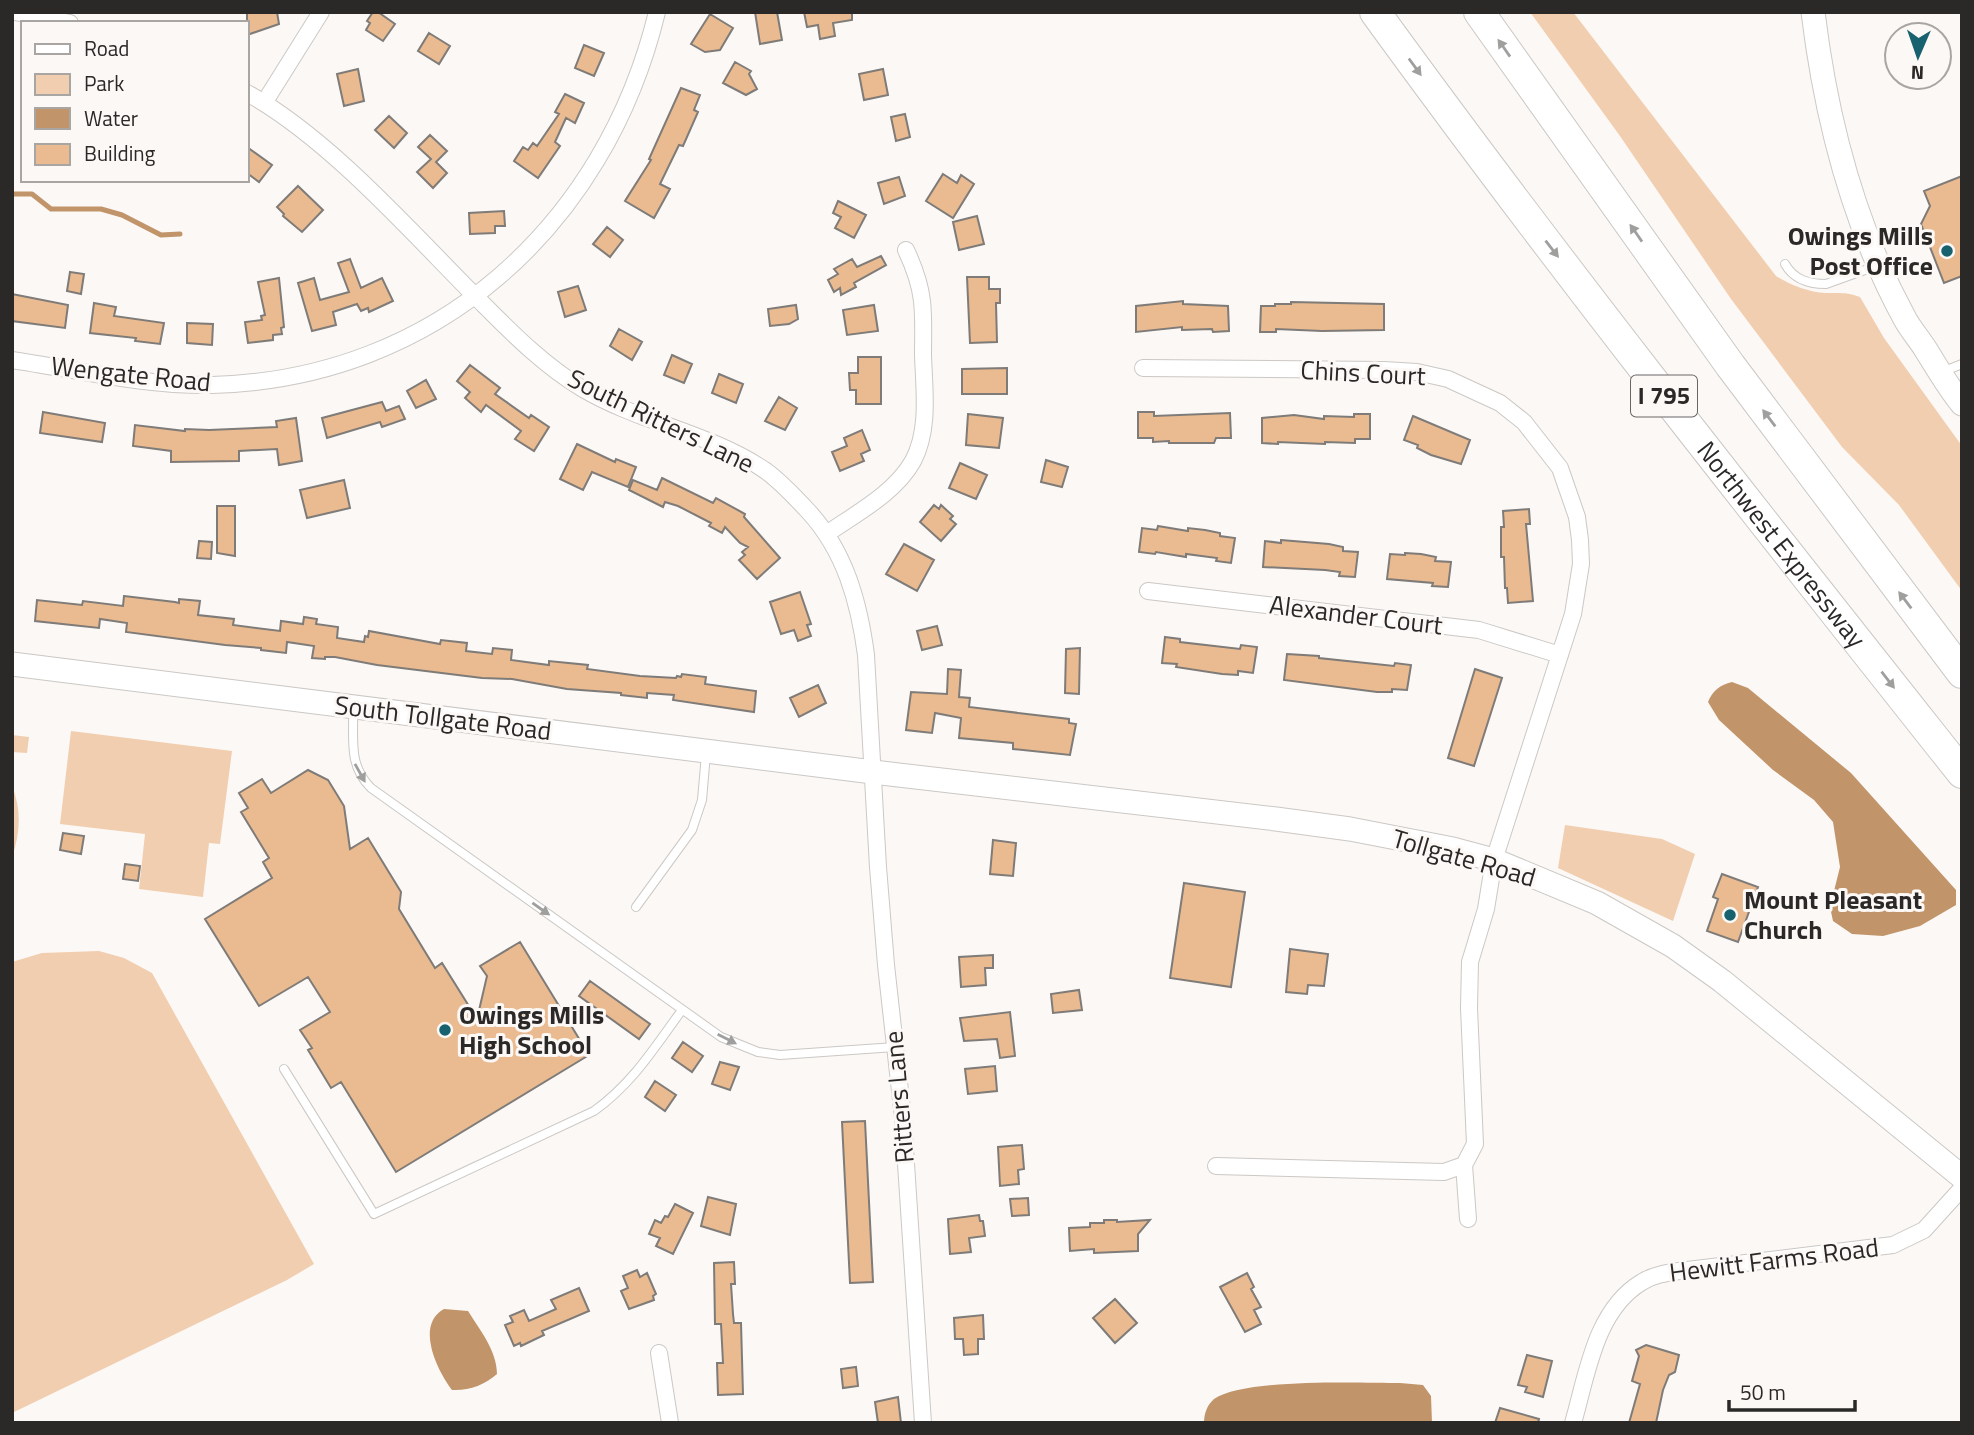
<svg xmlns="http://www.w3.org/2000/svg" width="1974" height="1435" font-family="'Titillium Web',sans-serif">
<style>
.green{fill:#f1ceaf}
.water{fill:#c1946a}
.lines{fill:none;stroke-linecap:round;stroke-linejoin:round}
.stream{stroke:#c1946a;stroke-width:5}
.building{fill:#eabb90;stroke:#7e7b78;stroke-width:2}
.lane-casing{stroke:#cbc8c5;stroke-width:10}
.street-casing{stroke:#cbc8c5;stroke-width:18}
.secondary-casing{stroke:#cbc8c5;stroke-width:25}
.highway-casing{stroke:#cbc8c5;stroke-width:32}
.lane{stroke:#fff;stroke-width:8}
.street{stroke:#fff;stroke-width:16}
.secondary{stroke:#fff;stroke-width:23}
.highway{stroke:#fff;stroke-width:30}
.oneway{fill:#9f9f9e}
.poi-dot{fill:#18616f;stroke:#fcf8f5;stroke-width:2.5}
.labels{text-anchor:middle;stroke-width:6;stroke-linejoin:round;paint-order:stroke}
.shield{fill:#fcf8f5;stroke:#696766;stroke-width:2}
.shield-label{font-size:24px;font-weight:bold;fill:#2a2928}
.poi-label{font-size:26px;font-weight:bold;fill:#2a2928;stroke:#fcf8f5;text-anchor:start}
.street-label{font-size:26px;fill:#2a2928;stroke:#fcf8f5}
</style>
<rect width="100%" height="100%" fill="#fcf8f5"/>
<path class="green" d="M1530,12H1573L1776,276C1791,285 1808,292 1826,293C1839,293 1848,292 1860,297L1884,338L1962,446V591L1899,505L1842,447L1731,299L1620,136Z
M71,731L232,751L220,844L209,843L203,897L139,889L145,834L60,824Z
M12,735L29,737L27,753L12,752Z
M12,786C22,810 20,834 12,857Z
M1565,825L1662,839L1695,854L1673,921L1558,868Z
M99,951L124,958L152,973L314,1264L287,1280L12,1413V962L42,953Z"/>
<path class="water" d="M1732,682L1748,688L1851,773L1956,890V905L1920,926L1883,936L1852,934L1833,921L1830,907L1840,867L1833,822L1814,800L1773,770L1719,720L1708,702C1713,690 1720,685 1732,682Z
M444,1309L468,1311C480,1330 497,1351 497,1374C485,1385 468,1391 452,1390C437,1370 415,1325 444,1309Z
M1400,1383L1423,1385L1431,1396L1432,1423H1204C1204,1414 1207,1405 1214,1399C1245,1378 1360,1383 1400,1383Z"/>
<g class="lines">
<path class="stream" d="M12,194H32L51,209H101L122,215L161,235L180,234"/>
</g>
<path class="building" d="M247,12H277L279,24L247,35Z
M373,12H378L395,24L383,41L366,30L370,23L367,21Z
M755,12H777L782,40L760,44Z
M804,12H852V20L833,23L835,36L820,39L818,25L807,27Z
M710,14L733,28L720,50L705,52L691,44Z
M429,33L450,46L439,64L418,51Z
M584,45L604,53L594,76L575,68Z
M735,62L751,71L749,74L757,89L746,95L723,83Z
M358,69L364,101L344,106L337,74Z
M883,69L888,95L864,100L859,74Z
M681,88L700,95L694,110L698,112L683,146L679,145L660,184L670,189L654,218L625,201L651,160L649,159Z
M565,94L584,103L575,123L566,118L555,142L560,146L538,178L514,161L523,147L528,150L533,143L537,146L559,114L555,112Z
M905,114L910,137L896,141L891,117Z
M389,116L407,133L394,148L375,130Z
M430,135L447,151L436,162L447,173L433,188L417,172L431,159L418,147Z
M247,147L272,165L259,182L247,173Z
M943,174L957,183L961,175L974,184L953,218L926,201Z
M1962,176V276L1944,283L1921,224L1930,206L1924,191Z
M899,177L905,196L884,204L878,183Z
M298,186L323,210L302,232L283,216L284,214L277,207Z
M838,201L866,215L854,238L835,228L841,217L833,213Z
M504,211L505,226H495V233L470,234L469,213Z
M977,216L984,244L959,250L953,222Z
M607,227L623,240L610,257L593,244Z
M881,256L886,265L854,283L856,287L841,295L840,288L834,292L828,280L838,274L834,269L852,259L857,267Z
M350,259L361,288L382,278L393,301L369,312L368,308L361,311L357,304L333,312L336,325L312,331L298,283L314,278L320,300L349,292L338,263Z
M70,272L84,274L81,294L67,291Z
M967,277H989V289H1000V303H996L997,342L970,343Z
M279,278L284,327L281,328L282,334L273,335V340L248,343L245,322L262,320L261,316L265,315L258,282Z
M578,286L586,310L565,317L558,292Z
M12,294L68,305L65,328L12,321Z
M1183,301V304L1228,306L1229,331L1213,332L1212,329L1182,330V327L1136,332V306Z
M1291,302L1384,304V330L1322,331L1276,329V332H1260L1261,306H1275V304H1291Z
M94,303L116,307L114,316L164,323L160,344L135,341L136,338L90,333Z
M796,305L798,319L789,324L770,326L768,309Z
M874,305L878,331L847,335L843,310Z
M187,323L213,324L212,345L187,343Z
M619,329L642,342L632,360L610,346Z
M672,355L692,364L684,383L664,375Z
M858,357H881V404H856V390H850L849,373H858Z
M470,365L500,388L495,394L529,418L531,415L549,427L534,451L515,439L521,431L486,405L481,412L465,398L470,392L457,381Z
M1007,368V394H962V369Z
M719,374L743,384L736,403L712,393Z
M426,380L436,399L416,408L407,391Z
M779,397L797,408L785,430L765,421Z
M382,402L386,411L399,406L405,419L382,427L380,422L327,438L322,418Z
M43,412L105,423L102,442L40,433Z
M1138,412H1154V416L1230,413L1231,438H1216L1214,443H1169V441L1153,442V438H1138Z
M968,414L1003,418L999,448L966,445Z
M1354,414H1370V439H1355V443L1325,442V444L1278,442V444L1262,443V418L1294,415L1324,419V416L1354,417Z
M1413,416L1470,440L1461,464L1431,455L1417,448L1418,445L1404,440Z
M296,418L302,461L279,465L277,449L239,451V461L171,462V451L133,446L135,425L185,431V429L209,430L277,427L276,421Z
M862,430L870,450L861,454L864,461L840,471L832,452L847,446L844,438Z
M577,444L615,462L616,459L636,467L628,487L592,472L583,490L560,479Z
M1046,460L1068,467L1062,487L1041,482Z
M960,463L987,475L976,499L949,488Z
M662,478L713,503L716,498L745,514L744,517L780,558L757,579L739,560L745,555L742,552L748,547L740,543L725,527L722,533L709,526L711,523L678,506L665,502L663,507L629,490L633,480L657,490Z
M344,480L350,508L307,518L300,490Z
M934,505L939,509L941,505L953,516L950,519L956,524L941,541L920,522Z
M217,506H235V556L217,553Z
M1529,509L1530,524H1526L1533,601L1508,603L1507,588H1505L1504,557H1501V527H1504L1503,511Z
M1158,526L1188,531V528L1205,530L1220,533V536L1235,538L1231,563L1216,561L1217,558L1186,554V557L1156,552L1155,554L1139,552L1142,528L1157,530Z
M1281,540L1329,544L1343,547V551L1358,552L1355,577L1339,576L1340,572L1325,570L1263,567L1265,541L1281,543Z
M199,541L212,542L211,559L197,558Z
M904,544L934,560L917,591L886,574Z
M1405,553L1421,554L1436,557L1435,561L1451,562L1448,587L1432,586L1433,583L1387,579L1390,554L1405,555Z
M800,592L811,624L807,625L811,636L798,641L794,630L781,634L770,602Z
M124,596L175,602L179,603V599L200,601L198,615L234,619L233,625L280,631L281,621L303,624L304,617L317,619L316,624L338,627L337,638L364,642L365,636L368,637L369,631L440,644L441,640L467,643L466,651L492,654L493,648L512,650L511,660L526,662L549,665V661L588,665L587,669L640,676L676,678L677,676L681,677L682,674L706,677L705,684L756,691L754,712L673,700L674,695L647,693V698L621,695V693L567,689L512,679L482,678L377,665L335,657H325V659L312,658L314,646L287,642L286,653L261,650V648L225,645L126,632L127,623L100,619L99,628L35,621L37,600L82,605L83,601L123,606Z
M937,626L942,645L922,650L917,631Z
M1165,637L1180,639V642L1240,649L1241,645L1257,647L1253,673L1238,671V675L1222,674L1176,667L1177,664L1162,663Z
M1080,648L1079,694L1065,693L1066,649Z
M1287,654L1319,656V658L1394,666L1395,663L1411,665L1407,690L1392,689V692H1377L1284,680Z
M948,669L961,670L959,697L970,698L969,707L1069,719V723L1076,724L1070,755L1013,749V743L959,738L961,718L935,713L932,733L906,730L911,692L947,694Z
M1475,669L1502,678L1474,766L1448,758Z
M818,685L826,703L799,717L790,698Z
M308,770L328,780L344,806L350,849L368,838L401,892L399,909L435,968L442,963L477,1019L487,976L480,966L520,942L589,1055L396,1172L341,1082L331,1088L308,1050L312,1048L300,1030L330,1012L308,977L259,1006L205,919L272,878L263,862L269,858L241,812L248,808L239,793L262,779L271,793Z
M63,833L84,836L81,854L60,850Z
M993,840L1016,843L1013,876L990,874Z
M125,864L140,866L138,881L123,879Z
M1722,874L1758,887L1738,942L1707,931L1718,899L1713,897Z
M1184,883L1245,892L1231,987L1170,978Z
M1290,949L1328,954L1324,986L1308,985L1307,994L1286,992Z
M993,955V968H985L986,985L961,987L959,957Z
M590,981L650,1024L639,1039L579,996Z
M1079,990L1082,1010L1053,1013L1051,994Z
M1010,1012L1015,1056L1000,1058L997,1039L964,1041L960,1018Z
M683,1042L703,1056L692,1072L672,1058Z
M720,1062L739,1067L730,1090L712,1084Z
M995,1066L997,1091L968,1094L965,1069Z
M655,1081L676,1095L665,1111L645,1097Z
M865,1121L873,1282L850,1283L842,1122Z
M1022,1145L1024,1169L1018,1170L1019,1184L1000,1186L998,1147Z
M708,1197L736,1204L730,1235L701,1226Z
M1028,1198L1029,1215L1012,1216L1010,1199Z
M675,1204L693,1213L673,1254L656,1246L660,1238L649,1234L655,1220L661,1223L665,1216L668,1217Z
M979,1215L980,1221H983L985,1236L969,1238L971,1252L950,1254L948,1219Z
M1104,1220H1117V1222L1150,1220L1138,1234V1251L1094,1253V1249L1070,1251L1069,1228L1090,1227V1223H1104Z
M734,1262L735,1284H731L733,1314L734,1323H741L743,1394L718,1395L717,1363H723L721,1324H715L714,1263Z
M637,1270L640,1277L647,1273L656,1294L653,1296L654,1300L629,1309L621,1291L628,1288L623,1276Z
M1247,1273L1254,1287L1251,1289L1261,1307L1254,1310L1261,1324L1245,1332L1220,1287Z
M579,1288L589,1311L542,1331L544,1335L521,1346L520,1343L514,1346L505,1325L513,1322L510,1316L524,1310L529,1321L556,1309L551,1300Z
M1115,1299L1137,1323L1115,1343L1093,1318Z
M983,1315L984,1339H978V1354L964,1355L963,1339H955L954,1318Z
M1646,1345L1679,1355L1675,1372L1669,1375L1663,1390L1656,1423H1629L1640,1384L1632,1381L1639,1356L1636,1350Z
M1527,1355L1552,1361L1543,1397L1525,1392L1527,1387L1518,1385Z
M856,1367L858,1386L843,1388L841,1369Z
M898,1397L901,1423H878L875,1402Z
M1500,1408L1539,1419L1538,1423H1495Z"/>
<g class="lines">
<g class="lane-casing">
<path id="lane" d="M1785,264C1794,280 1809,284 1826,284L1876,266
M1942,372L1962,364
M353,710C354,740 348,765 371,788L721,1037L758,1052L780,1055L895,1047
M636,907L692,830L702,800L706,754
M284,1069L374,1214L594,1111C633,1083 654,1048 682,1010"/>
</g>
<g class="street-casing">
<path id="street" d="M15,12L70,23
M247,93C330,139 411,232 479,300C511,332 543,365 583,389C641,423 711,433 766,471C781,482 795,497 808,511C845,551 859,602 866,655L878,867L886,965L903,1118L923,1423
M264,103L321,12
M12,360C78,370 145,386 212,385C436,379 605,226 657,12
M1143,368L1384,370L1417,372L1448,379L1500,403L1524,422L1560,468L1577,517L1580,540L1581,564L1573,614L1494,860L1486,909L1470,962L1469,1008L1475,1144L1464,1165L1444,1172L1216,1166
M828,533C857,513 895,493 913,461C930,429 924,389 923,355C923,337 924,319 922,301C920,283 914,267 906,250
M1148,591L1479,630L1560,655
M1464,1165L1468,1219
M659,1353L670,1423
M1573,1423C1587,1375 1595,1310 1642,1282C1653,1275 1666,1273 1679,1271L1893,1245L1924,1230L1962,1188"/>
</g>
<g class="secondary-casing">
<path id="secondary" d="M1813,12C1826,119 1853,224 1905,319C1911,330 1920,340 1926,350C1938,369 1948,387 1962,404
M12,664L873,772L1276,819L1350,829L1453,849L1494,860L1597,903L1673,946L1722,981L1962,1177"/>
</g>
<g class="highway-casing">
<g id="highway">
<path id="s1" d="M1375,12C1563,271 1763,522 1962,773"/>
<path d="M1479,12L1730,365L1962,673"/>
</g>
</g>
<use href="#lane" class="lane"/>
<use href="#street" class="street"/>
<use href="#secondary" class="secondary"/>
<use href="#highway" class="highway"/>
</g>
<defs><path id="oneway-solid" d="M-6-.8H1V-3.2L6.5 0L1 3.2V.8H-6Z" transform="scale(1.75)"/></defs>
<g class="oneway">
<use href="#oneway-solid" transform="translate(1504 48) rotate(-125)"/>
<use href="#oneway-solid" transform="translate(1415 67) rotate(54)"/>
<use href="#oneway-solid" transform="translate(1636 233) rotate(-125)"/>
<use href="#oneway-solid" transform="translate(1552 249) rotate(52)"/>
<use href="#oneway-solid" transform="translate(1769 418) rotate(-127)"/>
<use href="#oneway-solid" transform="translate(1905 600) rotate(-127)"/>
<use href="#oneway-solid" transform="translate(1888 680) rotate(52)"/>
<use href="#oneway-solid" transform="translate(360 773) rotate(61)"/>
<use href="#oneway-solid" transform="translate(541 909) rotate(35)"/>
<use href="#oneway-solid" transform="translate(727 1039) rotate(27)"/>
</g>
<g class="poi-dot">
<circle cx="1947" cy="251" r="7"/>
<circle cx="1730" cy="915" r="7"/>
<circle cx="445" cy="1030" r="7"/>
</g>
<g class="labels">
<rect class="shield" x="1631" y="375.5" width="66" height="41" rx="5"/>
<g class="shield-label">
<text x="1664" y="404">I 795</text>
</g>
<g class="poi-label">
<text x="1933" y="245" text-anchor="end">Owings Mills<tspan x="1933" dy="30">Post Office</tspan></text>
<text x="1744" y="909">Mount Pleasant<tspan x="1744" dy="30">Church</tspan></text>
<text x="459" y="1024">Owings Mills<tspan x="459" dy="30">High School</tspan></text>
</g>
<g class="street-label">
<text transform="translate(1363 373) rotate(3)" y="9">Chins Court</text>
<text transform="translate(131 374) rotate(6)" y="9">Wengate Road</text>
<text transform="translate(661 421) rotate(26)" y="9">South Ritters Lane</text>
<text dy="9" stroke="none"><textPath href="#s1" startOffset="670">Northwest Expressway</textPath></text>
<text transform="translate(1356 615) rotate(7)" y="9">Alexander Court</text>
<text transform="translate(443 718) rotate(7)" y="9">South Tollgate Road</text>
<text transform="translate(1464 858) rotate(16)" y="9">Tollgate Road</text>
<text transform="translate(899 1097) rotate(-95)" y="9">Ritters Lane</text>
<text transform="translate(1774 1260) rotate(-7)" y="9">Hewitt Farms Road</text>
</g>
</g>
<rect width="1974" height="1435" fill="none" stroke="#2a2928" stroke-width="28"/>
<rect x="21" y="21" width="228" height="161" fill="#fcf8f5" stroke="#a8a5a3" stroke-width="2"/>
<rect x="35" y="44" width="35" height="10" fill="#ffffff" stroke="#a8a5a3" stroke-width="2"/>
<text x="84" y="56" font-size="21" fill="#2a2928">Road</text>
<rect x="35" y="74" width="35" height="21" fill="#f1ceaf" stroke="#a8a5a3" stroke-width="2"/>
<text x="84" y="91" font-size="21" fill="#2a2928">Park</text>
<rect x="35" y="108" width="35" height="21" fill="#c1946a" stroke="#a8a5a3" stroke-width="2"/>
<text x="84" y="126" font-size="21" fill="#2a2928">Water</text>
<rect x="35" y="144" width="35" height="21" fill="#eabb90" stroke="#a8a5a3" stroke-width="2"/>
<text x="84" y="161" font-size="21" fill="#2a2928">Building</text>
<g transform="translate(1918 56) rotate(182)"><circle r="33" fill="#fcf8f5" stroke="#a8a5a3" stroke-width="2"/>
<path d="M0-5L12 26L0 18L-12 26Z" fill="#18616f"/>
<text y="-10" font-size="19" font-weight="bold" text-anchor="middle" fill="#2a2928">N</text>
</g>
<path d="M1729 1400v10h126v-10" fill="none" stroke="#2a2928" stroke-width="3.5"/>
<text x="1740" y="1400" font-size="21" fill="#2a2928" stroke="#fcf8f5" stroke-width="5" paint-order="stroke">50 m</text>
</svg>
